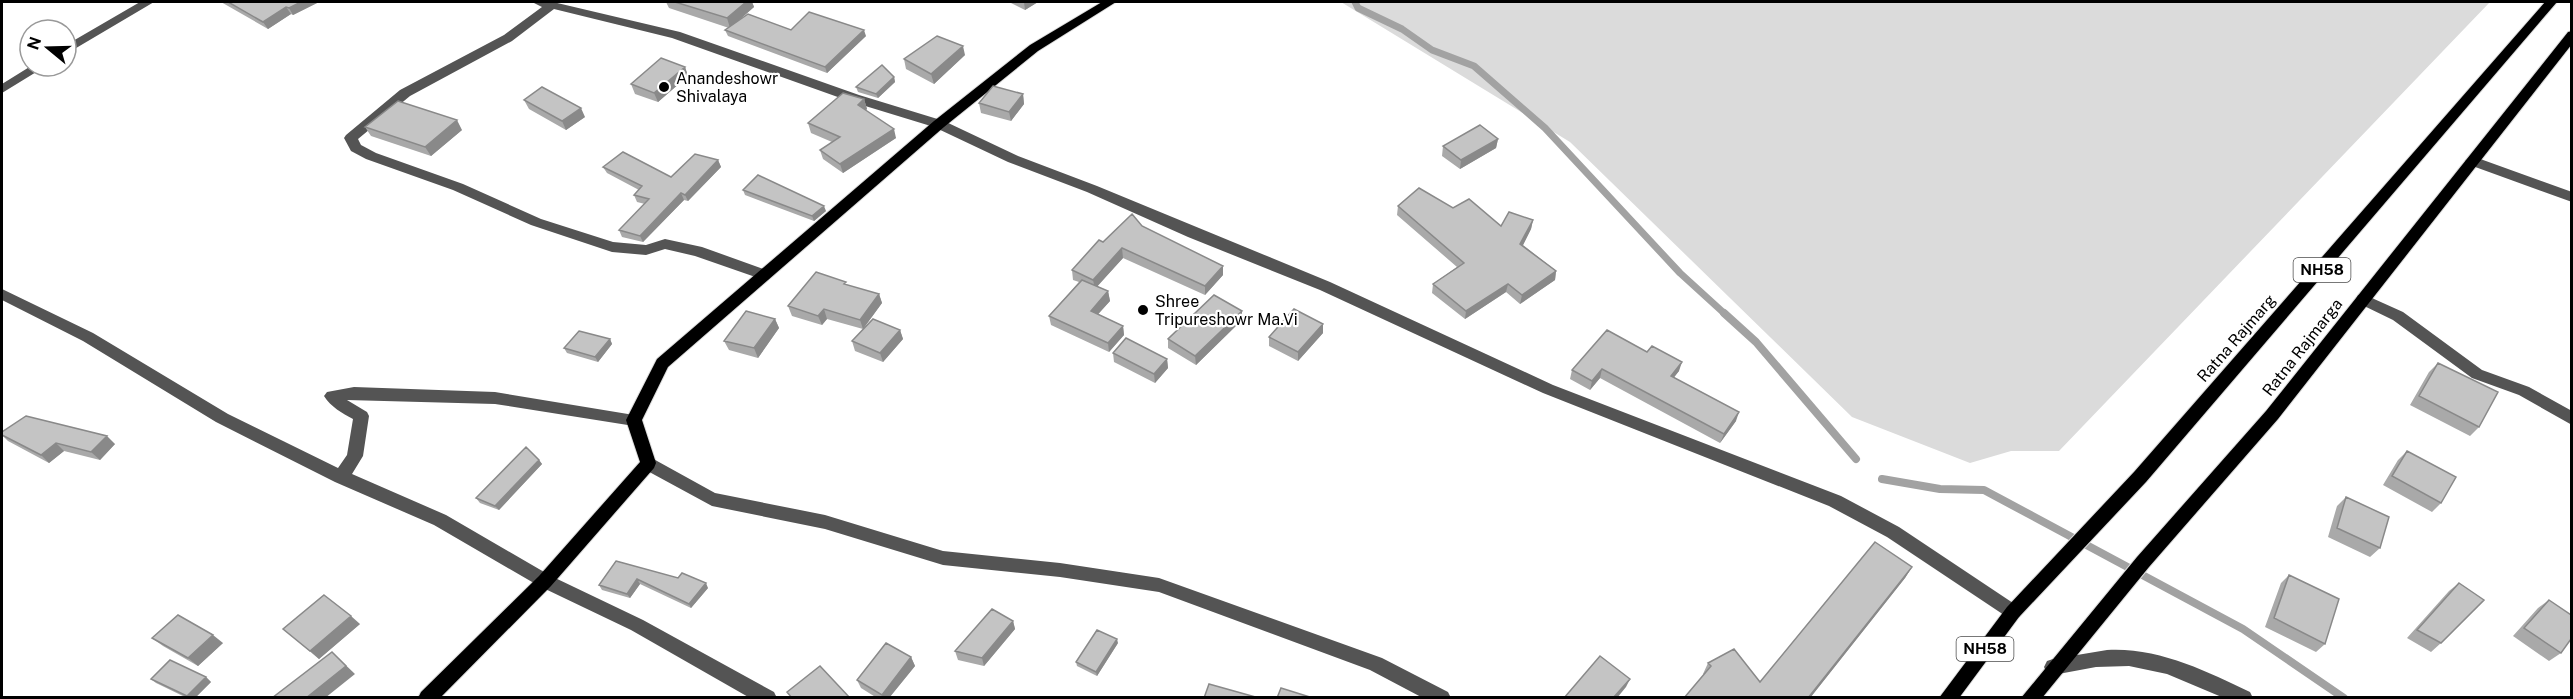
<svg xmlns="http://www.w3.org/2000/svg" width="2573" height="699" font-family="'Public Sans',sans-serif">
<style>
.green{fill:#dbdbdb}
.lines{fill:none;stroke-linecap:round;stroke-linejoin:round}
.stream-far1{stroke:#a2a2a2;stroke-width:7}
.stream{stroke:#a2a2a2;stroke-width:8}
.major-casing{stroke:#dbdbdb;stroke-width:2}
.minor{fill:#545454;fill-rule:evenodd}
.major{fill:#000;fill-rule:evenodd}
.wall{fill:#a9a9a9}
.shaded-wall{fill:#898989}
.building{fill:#c4c4c4;stroke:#898989;stroke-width:1.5}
.poi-dot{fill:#000;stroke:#fff;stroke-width:2}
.labels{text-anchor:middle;stroke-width:4.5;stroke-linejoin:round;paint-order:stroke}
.shield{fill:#fff;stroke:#4c4c4c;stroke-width:1.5}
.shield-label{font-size:15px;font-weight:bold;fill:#000}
.poi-label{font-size:16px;fill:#000;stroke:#fff;text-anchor:start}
.street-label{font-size:16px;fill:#000;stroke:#fff}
</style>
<rect width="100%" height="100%" fill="#fff"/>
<path class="green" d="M1341,2H2490L2059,451H2011L1970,463L1852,417L1570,142Z"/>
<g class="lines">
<path class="stream-far1" d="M1355,2L1358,8L1402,29L1432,50L1474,66L1545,128L1680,273L1725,314"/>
<path class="stream" d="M1724,313L1756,342L1856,459
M1882,479L1940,489L1984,490L2243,629L2344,698"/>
<g class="major-casing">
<path id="major" d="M1102,2H1116L1038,51L944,127L668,367L642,420L656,463L654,468L551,586L440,698H418L421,692L539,576L640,462L626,420L657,359L934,121L1030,45Z
M2545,2H2557L2146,482L2019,617L1959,698H1939L2007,607L2134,472Z
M2572,31V44L2278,419L2149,567L2042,698H2021L2137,557L2266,411L2568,32Z"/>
</g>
<path class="minor" d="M140,2H154L66,54V45Z
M532,2H553L680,32L859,95L944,121L1018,156L1097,186L1330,282L1553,385L1841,496L1899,527L2019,607L2022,612L2019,617L2013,620L2007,617L1887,537L1829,506L1543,393L1320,290L1188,237L1087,192L1008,162L934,127L849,101L672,38L554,9L512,41L410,96L358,139L361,145L376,153L463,184L541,219L613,242L646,245L665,239L702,247L769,271L771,275L769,279L764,280L695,256L665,249L646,255L612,252L531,225L453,190L366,159L351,151L344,138L346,135L400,90L504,35L542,7Z
M31,66H46L2,93V84Z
M2472,156L2572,192V202L2467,164L2465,161Z
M2,289L93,333L228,414L338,468L347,455L353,419C342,413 331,407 324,396L327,392L354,387L495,392L640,416L642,420L640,424L634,426L495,404L347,400L367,412L369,416L363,456L352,474L446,515L551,576L643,620L774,692L777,698H750L631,630L539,586L434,525L335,482L216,422L83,341L2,300Z
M2363,294L2403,312L2482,370L2529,387L2572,411V425L2519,395L2472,378L2393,320L2358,303L2356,299L2358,295Z
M648,456L715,493L825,515L943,551L1060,563L1159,578L1382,658L1448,692L1451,698H1423L1370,670L1159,592L1060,577L943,565L825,529L712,506L642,468L640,463L642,458Z
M2107,650C2158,647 2206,671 2250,692L2253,698H2224L2167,674L2129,666L2096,667L2053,675L2047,673L2044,667L2047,661L2053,659Z"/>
<use href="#major" class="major"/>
</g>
<path class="wall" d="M221,2H319L293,15L291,14L268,29Z
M666,2H752L754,7L737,22L791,30L866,36L827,73L728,36L725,30L729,28L669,8Z
M1009,2H1038L1025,10Z
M965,55L934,84L906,69L904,59Z
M685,67L688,76L658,102L635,94L631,84Z
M894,77L895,82L878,98L858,92L856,87Z
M1023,94L1024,104L1011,121L981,113L979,103Z
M864,99L867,109L866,110L896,138L843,173L823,159L820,150L832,142L811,133L808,123Z
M524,100L585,117L566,130L529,109Z
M365,127L462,130L431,156L371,136Z
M1498,139L1496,148L1460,169L1442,156L1443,146Z
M718,160L721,167L688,201L684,200L643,242L622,237L619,230L645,204L637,202L634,195L639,190L607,173L603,167L671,177Z
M743,190L826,211L814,221L745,195Z
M1398,206L1501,226L1533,220L1531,229L1523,245L1556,271L1555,280L1520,304L1506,292L1465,319L1432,293L1433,284L1457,267L1397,215Z
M1142,226L1223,275L1205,295L1123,258L1097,286L1108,291L1110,301L1098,314L1123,326L1124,335L1109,352L1051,325L1049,316L1079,282L1073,280L1072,270L1103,242Z
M847,285L879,294L882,303L863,329L827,319L822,325L792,316L788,306Z
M1242,311V320L1196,365L1168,348V339Z
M775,319L779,328L758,358L729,350L724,341Z
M1323,324V333L1298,361L1269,346V337Z
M900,330L903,339L883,362L855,351L852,341Z
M610,339L612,344L598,362L567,353L564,348Z
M1647,352L1679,371L1674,377L1736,421L1720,443L1600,378L1590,390L1570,379L1572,370Z
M1113,353L1167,359L1168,368L1155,383L1114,362Z
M2438,363L2479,427L2470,436L2410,405L2429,372Z
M2,432L115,444L100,460L64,451L49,463L8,441L2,435Z
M2407,451L2441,503L2432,512L2383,485L2398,460Z
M539,460L542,464L499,510L480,503L476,498Z
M2346,497L2380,548L2370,557L2328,537L2337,506Z
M616,561L678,578L708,588L691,608L640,584L630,598L602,590L599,585Z
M1912,567L1905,578L1810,698L1703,674L1708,663L1760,682Z
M2289,575L2325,644L2316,652L2265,627L2281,583Z
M2459,583L2441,643L2431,652L2407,638L2449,591Z
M2549,600L2561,653L2549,661L2513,636L2538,608Z
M1013,621L1015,629L984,666L958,660L955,651Z
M360,624L319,659L283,629Z
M152,638L223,643L198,666L163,646Z
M1118,643L1097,676L1077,666L1076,662Z
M911,657L915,666L889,698H877L861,688L857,680Z
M206,677L211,682L195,698H187L156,683L151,679Z"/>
<path class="shaded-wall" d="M301,2H319L293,15L289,8Z
M746,2H752L754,7L730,28L727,18Z
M1024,2H1038L1025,10Z
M286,7L291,14L268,29L263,22Z
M864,30L866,36L827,73L825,67Z
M963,46L965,55L934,84L931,74Z
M685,67L688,76L658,102L654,93Z
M894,77L895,82L878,98L876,94Z
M1023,94L1024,104L1011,121L1009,112Z
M864,99L867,109L861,115L858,105Z
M581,108L585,117L566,130L562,121Z
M457,120L462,130L431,156L425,147Z
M894,129L896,138L843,173L840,164Z
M1498,139L1496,148L1460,169L1461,160Z
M718,160L721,167L688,201L685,195Z
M681,193L684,200L643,242L640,236Z
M824,206L826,211L814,221L812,216Z
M1533,220L1531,229L1519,253L1520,244Z
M1122,248L1123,258L1095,289L1093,280Z
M1223,266V275L1205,295V286Z
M1556,271L1555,280L1520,304L1522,295Z
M1508,284L1506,292L1465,319L1466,311Z
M1108,291L1110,301L1092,321L1091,311Z
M879,294L882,303L863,329L860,320Z
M824,309L827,319L822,325L818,316Z
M1242,311V320L1196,365L1195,356Z
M775,319L779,328L758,358L754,348Z
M1323,324V333L1298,361V352Z
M1123,326L1124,335L1109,352L1108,343Z
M900,330L903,339L883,362L880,353Z
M610,339L612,344L598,362L595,357Z
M1167,359L1168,368L1155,383L1154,374Z
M1682,362L1679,371L1668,385L1671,376Z
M1602,369L1600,378L1590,390L1592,381Z
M1739,412L1736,421L1720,443L1724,434Z
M107,436L115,444L100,460L91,452Z
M56,443L64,451L49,463L41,455Z
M539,460L542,464L499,510L495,506Z
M1912,567L1905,578L1810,698H1808Z
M637,579L640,584L630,598L627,594Z
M706,583L708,588L691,608L689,604Z
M351,616L360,624L319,659L310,651Z
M1013,621L1015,629L984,666L982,658Z
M213,635L223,643L198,666L188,658Z
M1117,639L1118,643L1097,676L1096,672Z
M332,652L355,674L325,698H306Z
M911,657L915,666L889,698H883L882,695Z
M206,677L211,682L195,698H189L187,696Z
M1630,679L1626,687L1617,698H1613Z"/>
<path class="building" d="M228,2H301L289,8L286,7L263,22Z
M675,2H746L727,18Z
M809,12L864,30L825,67L725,30L748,14L791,30Z
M937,36L963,46L931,74L904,59Z
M661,58L685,67L654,93L631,84Z
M882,65L894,77L876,94L856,87Z
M993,86L1023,94L1009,112L979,103Z
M542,87L581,108L562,121L524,100Z
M843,93L864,99L858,105L894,129L840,164L820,150L840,137L808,123Z
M398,101L457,120L425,147L365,127Z
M1480,125L1498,139L1461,160L1443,146Z
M623,152L671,177L695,154L718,160L685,195L681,193L640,236L619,230L649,199L634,195L642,186L603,167Z
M758,175L824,206L812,216L743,190Z
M1419,188L1453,208L1469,199L1501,226L1509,212L1533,220L1520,244L1556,271L1522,295L1508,284L1466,311L1433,284L1464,263L1398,206Z
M1132,214L1142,226L1223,266L1205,286L1122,248L1093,280L1072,270L1099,240L1103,242Z
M816,272L846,282L844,284L879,294L860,320L824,309L818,316L788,306Z
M1082,280L1108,291L1091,311L1123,326L1108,343L1049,316Z
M1214,295L1242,311L1195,356L1168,339Z
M1294,309L1323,324L1298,352L1269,337Z
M746,311L775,319L754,348L724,341Z
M873,319L900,330L880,353L852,341Z
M1607,330L1647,352L1652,346L1682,362L1671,376L1739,412L1724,434L1602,369L1592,381L1572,370Z
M579,331L610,339L595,357L564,348Z
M1126,338L1167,359L1154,374L1113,353Z
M2438,363L2498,392L2479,427L2419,396Z
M26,416L107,436L91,452L56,443L41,455L2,435V432Z
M526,447L539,460L495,506L476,498Z
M2407,451L2456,477L2441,503L2392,476Z
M2346,497L2389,517L2380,548L2337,528Z
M1875,542L1912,567L1808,698H1684L1711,666L1708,663L1734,649L1760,682Z
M616,561L678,578L682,573L706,583L689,604L637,579L627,594L599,585Z
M2289,575L2339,599L2325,644L2274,618Z
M2459,583L2484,600L2441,643L2417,630Z
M324,595L351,616L310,651L283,629Z
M2549,600L2571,615V639L2561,653L2524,628Z
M992,609L1013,621L982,658L955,651Z
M178,615L213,635L188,658L152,638Z
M1097,630L1117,639L1096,672L1076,662Z
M886,643L911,657L882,695L857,680Z
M332,652L346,666L306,698H272Z
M1600,656L1630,679L1613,698H1564Z
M170,660L206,677L187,696L151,679Z
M820,666L850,698H792L787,692Z
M1209,684L1259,698H1204Z
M1281,688L1313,698H1277Z"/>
<g class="poi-dot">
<circle cx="664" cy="87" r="6"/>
<circle cx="1143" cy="310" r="6"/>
</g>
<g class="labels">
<g class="shield">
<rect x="2293.5" y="258" width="57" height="24" rx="4.5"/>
<rect x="1956.5" y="637" width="57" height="24" rx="4.5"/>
</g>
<g class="shield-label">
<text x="2322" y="275">NH58</text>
<text x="1985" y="654">NH58</text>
</g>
<g class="poi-label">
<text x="676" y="84">Anandeshowr<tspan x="676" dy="18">Shivalaya</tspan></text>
<text x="1155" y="307">Shree<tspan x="1155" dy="18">Tripureshowr Ma.Vi</tspan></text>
</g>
<g class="street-label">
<text transform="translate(2236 338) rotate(-49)" y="6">Ratna Rajmarg</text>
<text transform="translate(2302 347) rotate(-52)" y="6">Ratna Rajmarga</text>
</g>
</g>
<rect width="2573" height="699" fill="none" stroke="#000000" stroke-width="6"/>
<g transform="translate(48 48) rotate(289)"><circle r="28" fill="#ffffff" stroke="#999999" stroke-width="1.5"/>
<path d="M0-4.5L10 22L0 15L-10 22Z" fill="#000000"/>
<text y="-9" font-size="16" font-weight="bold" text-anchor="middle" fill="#000000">N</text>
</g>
</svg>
